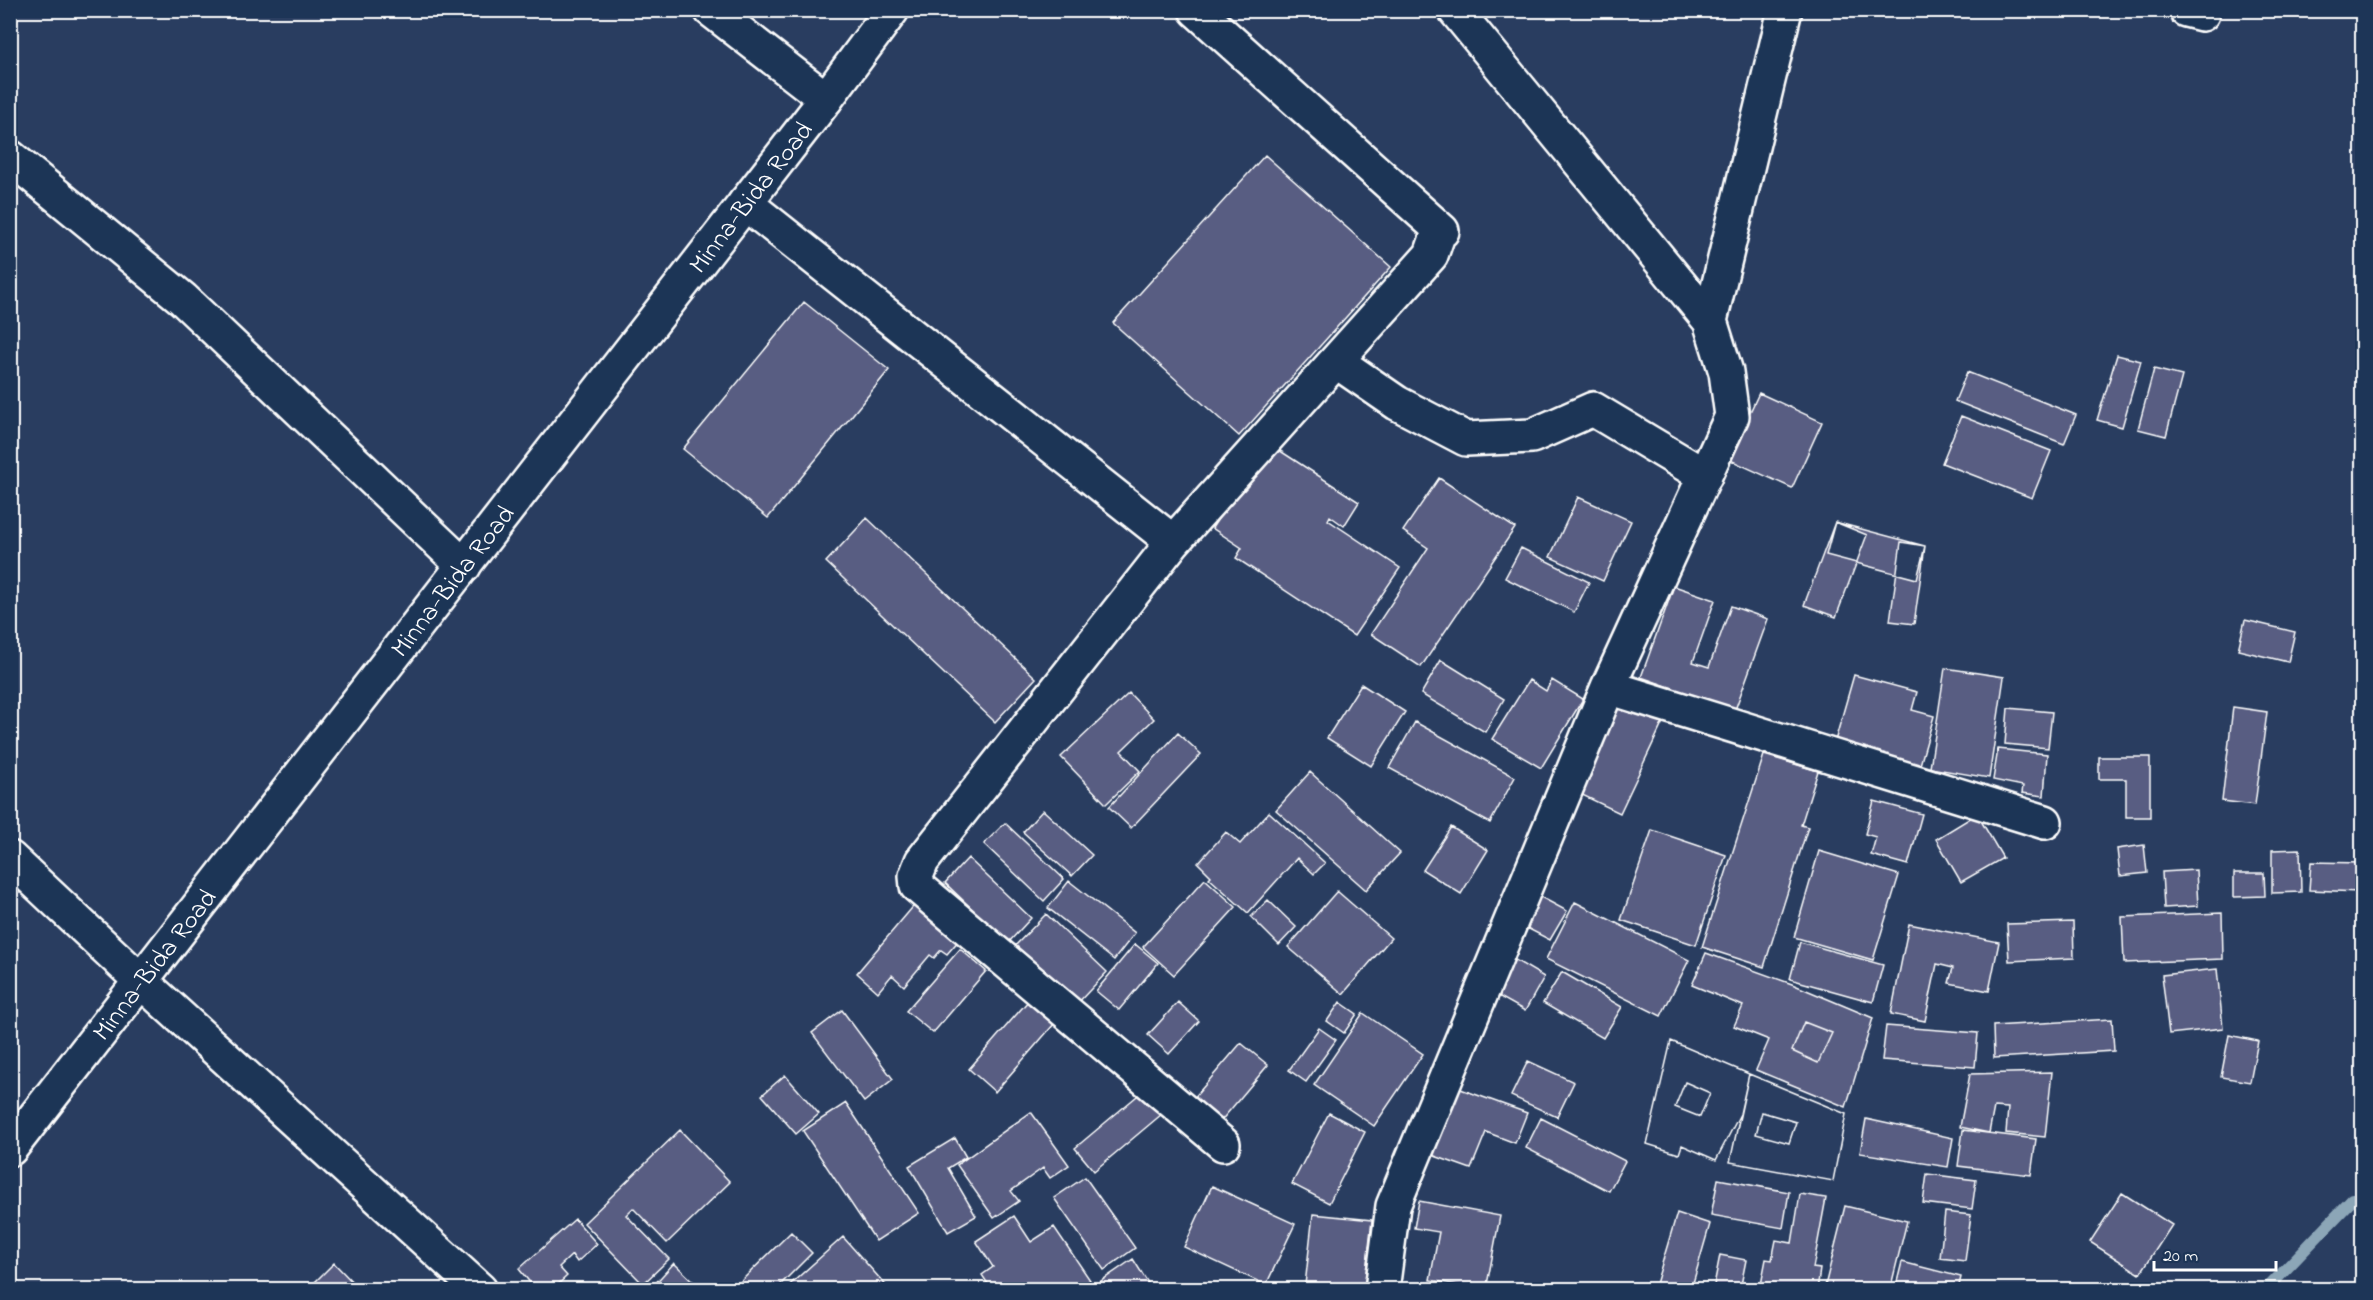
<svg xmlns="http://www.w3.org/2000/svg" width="2373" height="1300" font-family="'Indie Flower',sans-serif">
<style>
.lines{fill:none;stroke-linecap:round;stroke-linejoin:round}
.stream{stroke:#8ca6b7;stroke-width:12}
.building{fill:#595d82;stroke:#fff;stroke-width:1.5;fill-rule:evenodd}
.minor-casing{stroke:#fff;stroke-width:38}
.primary-casing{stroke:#fff;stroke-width:38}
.minor{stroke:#1d3557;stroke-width:33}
.primary{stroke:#1d3557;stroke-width:33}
.labels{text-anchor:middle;stroke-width:4.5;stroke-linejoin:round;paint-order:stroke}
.street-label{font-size:26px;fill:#fff;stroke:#1d3557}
</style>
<rect width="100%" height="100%" fill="#293d60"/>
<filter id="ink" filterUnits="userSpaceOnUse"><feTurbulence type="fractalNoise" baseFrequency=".0167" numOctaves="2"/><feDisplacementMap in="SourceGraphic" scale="12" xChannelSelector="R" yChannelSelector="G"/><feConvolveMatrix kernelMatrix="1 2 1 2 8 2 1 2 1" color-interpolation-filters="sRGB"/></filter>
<g filter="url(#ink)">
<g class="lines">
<path class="stream" d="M2266,1290L2353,1199H2362"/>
</g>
<path class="building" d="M1265,155L1391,267L1239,436L1113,323Z
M804,302L889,370L768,518L683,449Z
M2117,355L2141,361L2122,427L2097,420Z
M2154,369L2182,376L2166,436L2138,429Z
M1967,372L2076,415L2064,444L1955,401Z
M1759,393L1822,422L1792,488L1728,459Z
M1961,416L2051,451L2032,498L1942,463Z
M1268,443L1359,502L1344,526L1330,516L1328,520L1400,568L1354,636L1236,558L1242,548L1212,528Z
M1439,478L1515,528L1421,667L1371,634L1428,548L1403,531Z
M1578,497L1631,521L1603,581L1550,557Z
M867,518L1036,678L995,722L826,562Z
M1835,522L1925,546L1917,579L1826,555Z
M1835,522L1867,535L1836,617L1804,605Z
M1901,542L1925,546L1914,624L1890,621Z
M1521,548L1589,582L1574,612L1505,578Z
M1674,586L1715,600L1693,662L1709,667L1731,606L1768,619L1735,710L1641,677Z
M2245,620L2295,632L2288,662L2238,650Z
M1441,660L1504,699L1485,732L1421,694Z
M1945,668L2004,677L1989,778L1930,768Z
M1854,675L1917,692L1912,710L1934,716L1920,765L1835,741Z
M1529,680L1546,691L1552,680L1583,699L1541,768L1492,739Z
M1361,684L1405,712L1371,766L1327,738Z
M1129,693L1154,719L1121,751L1140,771L1106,804L1061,757Z
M1621,702L1663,722L1620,813L1578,793Z
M2233,707L2267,712L2255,805L2222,801Z
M2008,708L2052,712L2048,748L2005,744Z
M1415,722L1515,777L1490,823L1389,768Z
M1178,733L1201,754L1131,828L1109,807Z
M1998,749L2047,754L2044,796L2022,793L2023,786L1993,780Z
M1764,755L1818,771L1801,825L1808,827L1764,967L1702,947Z
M2099,757H2150V817H2126V779H2099Z
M1310,772L1400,853L1366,890L1276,810Z
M1874,801L1922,814L1908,865L1871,855L1876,837L1865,834Z
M1043,810L1092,855L1072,876L1023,832Z
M1269,812L1325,863L1314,874L1297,858L1248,913L1209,878L1211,876L1198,863L1226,832L1240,844Z
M1977,814L2003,858L1961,882L1936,839Z
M1005,823L1064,879L1044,901L984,844Z
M1451,827L1488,850L1461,894L1423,870Z
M1652,830L1726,855L1696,945L1621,920Z
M2144,845L2147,873L2120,876L2117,849Z
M2300,849L2301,892L2272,893V850Z
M1819,851L1899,875L1873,960L1794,937Z
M968,858L1031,918L1008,943L945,883Z
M2311,862L2361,863L2360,892L2309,890Z
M2196,870L2198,906L2164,908L2162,872Z
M2234,873H2264L2265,896L2234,897Z
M1205,879L1236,907L1174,975L1143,947Z
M1069,881L1135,933L1114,960L1048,908Z
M1337,891L1391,938L1343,994L1288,947Z
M1537,895L1567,911L1550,940L1521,925Z
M1268,900L1296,927L1279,945L1251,917Z
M917,902L960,939L947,954L941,950L934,958L930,955L904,986L892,975L878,992L857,973Z
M1575,902L1689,960L1661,1016L1546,959Z
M2222,913L2223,959L2124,963L2122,917Z
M1046,914L1107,972L1073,1008L1012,949Z
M2073,922L2074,958L2009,961L2007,924Z
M1909,924L1999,942L1989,991L1949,983L1953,968L1937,964L1925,1021L1891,1014Z
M1800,942L1883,965L1873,1002L1790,979Z
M1135,944L1158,963L1119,1010L1096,991Z
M960,949L986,971L933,1033L906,1011Z
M1706,953L1792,984L1873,1018L1846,1107L1756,1070L1769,1040L1734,1026L1743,1006L1692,985ZM1804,1022L1832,1033L1818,1063L1792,1051Z
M1510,957L1544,977L1525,1011L1491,992Z
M2217,969L2223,1028L2169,1034L2162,975Z
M1562,972L1622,1007L1603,1038L1543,1003Z
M1029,1000L1055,1023L995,1092L969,1069Z
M1178,1002L1199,1021L1169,1054L1148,1035Z
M1340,1002L1357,1014L1344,1033L1327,1021Z
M842,1010L893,1079L864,1102L812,1033Z
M1363,1013L1423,1054L1374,1126L1314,1085Z
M2112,1019L2114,1051L1994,1058L1993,1026Z
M1804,1022L1832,1033L1818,1063L1792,1051Z
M1886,1026L1978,1033L1975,1067L1882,1060Z
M1319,1028L1336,1040L1306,1082L1289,1070Z
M2229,1035L2258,1041L2250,1082L2221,1077Z
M1671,1041L1749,1074L1740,1114L1716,1160L1682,1145L1679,1154L1647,1144ZM1685,1082L1710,1093L1700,1117L1675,1107Z
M1671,1041L1749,1074L1740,1114L1716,1160L1682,1145L1679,1154L1647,1144Z
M1241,1043L1268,1065L1215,1128L1188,1105Z
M1528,1061L1574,1082L1557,1117L1511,1096Z
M2052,1072L2045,1137L2006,1133L2008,1108L1994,1107L1989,1133L1960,1127L1970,1074Z
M1749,1074L1846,1114L1833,1181L1730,1162ZM1762,1112L1796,1122L1789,1143L1756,1134Z
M1749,1074L1846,1114L1833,1181L1730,1162Z
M785,1075L819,1114L796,1134L762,1095Z
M1685,1082L1710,1093L1700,1117L1675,1107Z
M1149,1086L1168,1109L1094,1171L1075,1148Z
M1455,1087L1527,1113L1515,1143L1486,1132L1471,1169L1429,1154Z
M846,1103L919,1213L876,1241L803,1131Z
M1031,1112L1069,1165L1050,1178L1043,1168L1011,1191L1019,1201L994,1218L957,1165Z
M1762,1112L1796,1122L1789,1143L1756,1134Z
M1329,1113L1365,1132L1329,1203L1292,1184Z
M1541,1118L1625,1161L1609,1191L1526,1148Z
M1866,1119L1953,1138L1948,1167L1860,1153Z
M680,1130L730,1182L667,1243L633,1208L626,1215L669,1259L643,1284L584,1223Z
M1963,1130L2036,1139L2031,1175L1958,1166Z
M955,1138L966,1157L948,1168L976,1216L948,1232L909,1166Z
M1927,1174L1976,1180L1972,1209L1923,1203Z
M1085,1177L1135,1248L1104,1270L1054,1198Z
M1718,1179L1789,1192L1783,1228L1711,1215Z
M1212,1186L1295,1224L1266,1285L1184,1247Z
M2122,1193L2172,1225L2140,1274L2090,1242Z
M1800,1194L1826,1198L1813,1268L1820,1269L1817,1290H1760L1766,1259L1772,1260L1776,1240L1792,1243Z
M1419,1201L1500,1216L1486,1290L1430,1280L1439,1232L1414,1228Z
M1845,1206L1907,1221L1890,1290H1824Z
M1945,1212L1971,1215L1965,1261L1940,1258Z
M1677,1213L1710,1224L1691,1290H1676L1656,1284Z
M1313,1214L1372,1220L1364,1290L1305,1285Z
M1014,1216L1031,1242L1054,1227L1090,1280L1076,1290H992L982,1275L993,1267L976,1241Z
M575,1219L597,1244L577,1262L572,1255L559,1267L567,1276L552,1290H536L519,1269Z
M791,1232L812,1253L775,1290H732Z
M843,1237L890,1290H784Z
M1720,1255L1746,1260L1741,1285L1747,1286L1746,1290H1713Z
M1133,1259L1150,1286L1145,1290H1088Z
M1902,1262L1961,1277L1958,1290H1895Z
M334,1263L360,1290H307Z
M674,1263L702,1290L651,1288Z"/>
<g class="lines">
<g class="minor-casing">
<path id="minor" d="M711,10L826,99
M1196,10L1442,231L1439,232L1431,255L1173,542L922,861L916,876L917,886L1223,1144
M2186,10L2202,14
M10,157L183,299L464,566
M745,203L1173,542
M1710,321L1785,10
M1336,361L1397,403L1466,439L1532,436L1593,409L1705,476
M1608,687L2045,822
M10,858L142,982L480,1290
M1382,1290L1393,1206L1608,687L1732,416L1726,372L1710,321L1455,10"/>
</g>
<g class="primary-casing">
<g id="primary">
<path id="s1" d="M10,1149L826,99L892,10"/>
</g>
</g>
<use href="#minor" class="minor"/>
<use href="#primary" class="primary"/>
</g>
</g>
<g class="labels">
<g class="street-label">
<text dy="9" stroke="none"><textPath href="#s1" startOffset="1206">Minna-Bida Road</textPath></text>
<text dy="9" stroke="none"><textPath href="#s1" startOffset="720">Minna-Bida Road</textPath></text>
<text dy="9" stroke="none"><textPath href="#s1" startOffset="234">Minna-Bida Road</textPath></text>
</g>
</g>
<rect width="2373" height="1300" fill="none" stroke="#1d3557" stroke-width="36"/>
<rect x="18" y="18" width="2337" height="1264" fill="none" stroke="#fff" stroke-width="2" filter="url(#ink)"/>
<path d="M2154 1261v9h122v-9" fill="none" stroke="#ffffff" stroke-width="3"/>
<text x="2163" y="1261" font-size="18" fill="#ffffff" stroke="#1d3557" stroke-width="4.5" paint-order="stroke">20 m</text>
</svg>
